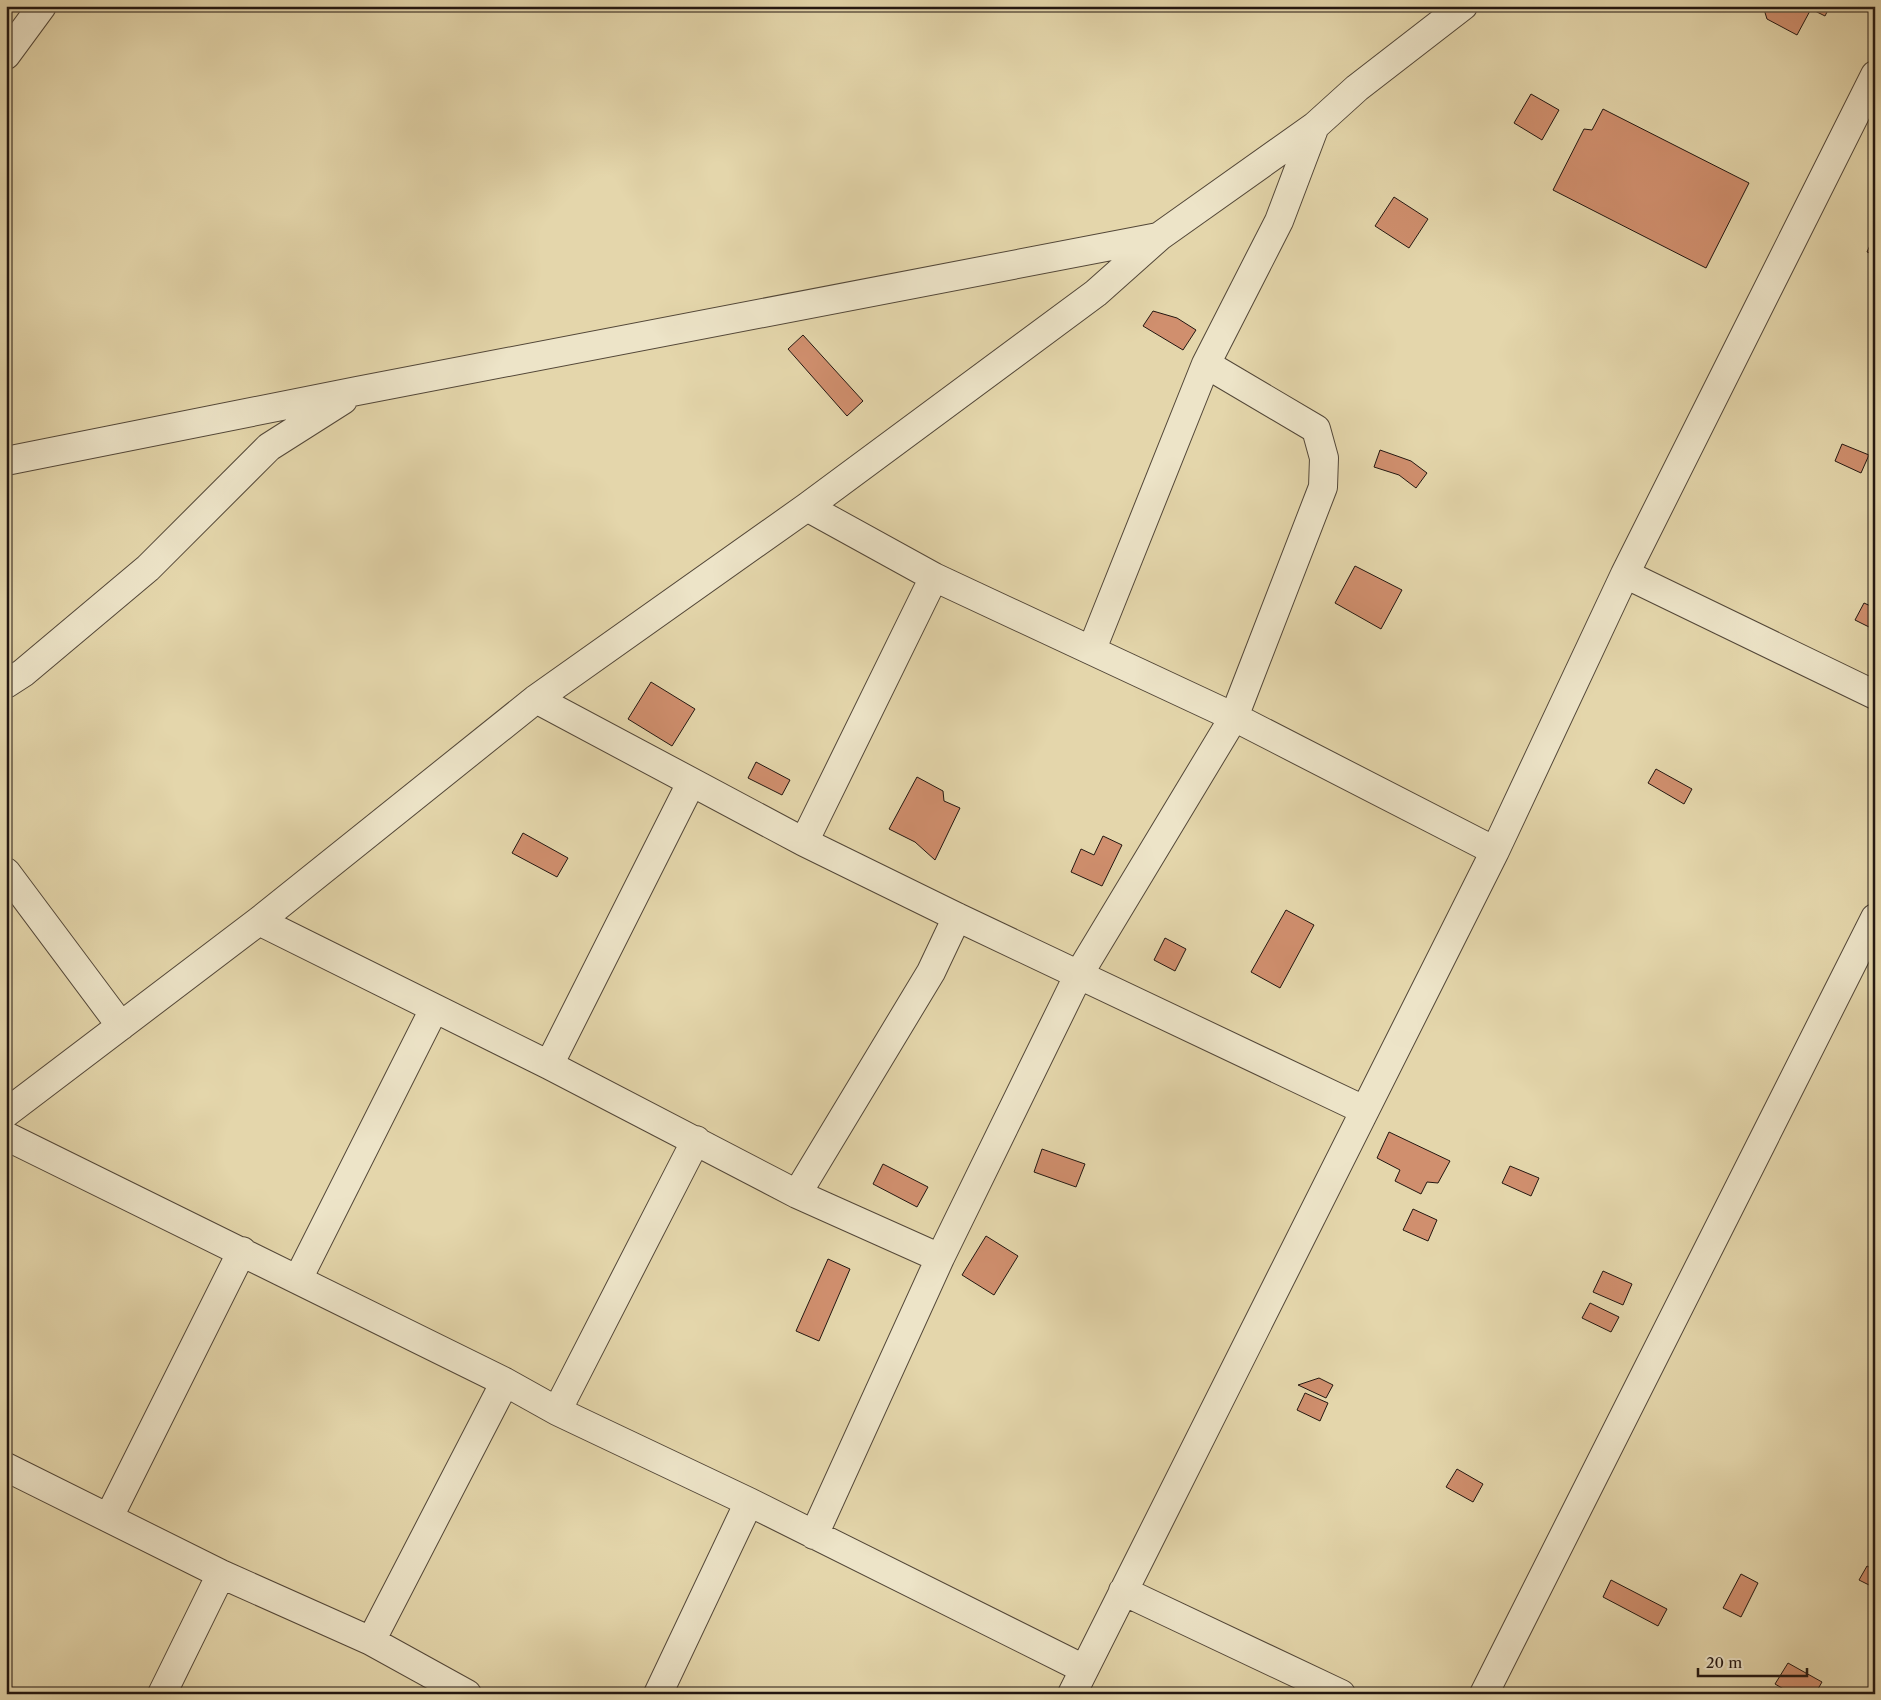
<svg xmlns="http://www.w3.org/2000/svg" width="1881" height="1700" font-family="'Libre Caslon Text',serif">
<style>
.building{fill:#d08f6e;stroke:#231711}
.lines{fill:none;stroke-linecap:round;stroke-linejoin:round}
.minor-casing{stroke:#534738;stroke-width:30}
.minor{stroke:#ede4c8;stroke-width:28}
</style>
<rect width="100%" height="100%" fill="#e4d6ab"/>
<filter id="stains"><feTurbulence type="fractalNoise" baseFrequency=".004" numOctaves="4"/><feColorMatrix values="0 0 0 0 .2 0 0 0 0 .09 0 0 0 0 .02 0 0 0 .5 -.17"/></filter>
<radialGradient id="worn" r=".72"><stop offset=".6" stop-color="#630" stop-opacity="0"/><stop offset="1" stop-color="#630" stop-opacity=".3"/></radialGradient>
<path class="building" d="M1830,6L1825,16L1811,9L1797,35L1767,19L1763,6Z
M1531,94L1559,110L1542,140L1514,123Z
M1603,109L1749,183L1706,268L1553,190L1584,129L1592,130Z
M1394,197L1428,219L1409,248L1375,226Z
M1875,234V255L1867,252Z
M1153,311L1177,318L1196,330L1183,350L1143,326Z
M803,335L863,401L847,416L788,349Z
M1842,444L1869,455L1861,473L1835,461Z
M1380,450L1411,461L1427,473L1416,488L1399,475L1374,467Z
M1355,566L1402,590L1381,629L1335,603Z
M1864,603L1875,608V630L1855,620Z
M651,682L695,709L672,746L628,719Z
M756,762L790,780L782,795L748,778Z
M1656,769L1692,789L1684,804L1648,783Z
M917,777L943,791L944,801L960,808L935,860L915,842L889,829Z
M523,833L568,858L557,877L512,853Z
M1103,836L1122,845L1102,886L1071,872L1081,849L1094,855Z
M1286,910L1314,925L1280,988L1251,972Z
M1165,938L1186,949L1175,971L1154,960Z
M1389,1132L1450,1161L1438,1183L1427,1182L1421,1194L1395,1181L1400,1170L1377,1158Z
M1042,1149L1085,1164L1076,1187L1034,1172Z
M883,1164L928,1187L917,1207L873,1184Z
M1510,1166L1539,1178L1531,1196L1502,1183Z
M1413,1209L1437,1220L1428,1241L1403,1230Z
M986,1236L1018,1256L994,1295L962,1275Z
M828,1259L850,1269L819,1341L796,1331Z
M1603,1271L1632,1284L1623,1305L1593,1292Z
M1590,1303L1619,1317L1611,1332L1582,1318Z
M1319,1378L1333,1385L1326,1398L1298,1385Z
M1305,1393L1328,1403L1320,1421L1297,1410Z
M1457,1469L1483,1484L1473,1502L1446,1487Z
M1867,1566L1875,1570V1588L1859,1580Z
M1741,1574L1758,1583L1741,1617L1723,1608Z
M1611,1580L1667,1609L1658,1626L1603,1597Z
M1788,1663L1822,1682L1815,1694H1792L1775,1684Z"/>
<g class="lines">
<g class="minor-casing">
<path id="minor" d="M6,55L42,6
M6,461L357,391L1158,237
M807,507L934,577L1234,717L1495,851
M1625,574L1875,695
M1092,649L1206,364
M6,684L23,673L148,568L269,447L343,400
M536,699L804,842L957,917L1364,1110
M804,842L934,577
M6,872L121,1026
M259,921L549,1065L797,1194L940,1258
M549,1065L691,783
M6,1113L259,921L536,699L807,507L1096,293L1160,236L1315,126L1357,88L1463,6
M6,1136L505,1382L557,1411L749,1502L1084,1669
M797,1194L931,972L957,917
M298,1279L434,1009
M557,1411L696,1140
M6,1467L221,1574L371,1641L467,1694
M109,1517L242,1251
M814,1535L940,1258L1079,974L1234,717L1323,487L1324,458L1316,429L1206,364L1279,221L1315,126
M1123,1591L1341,1694
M371,1641L505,1382
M162,1694L221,1574
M658,1694L749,1502
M1072,1694L1495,851L1625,574L1875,75
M1484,1694L1875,918"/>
</g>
<use href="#minor" class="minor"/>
</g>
<rect width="1881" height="1700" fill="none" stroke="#e4d6ab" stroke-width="25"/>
<rect x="8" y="8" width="1866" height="1685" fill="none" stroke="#231711" stroke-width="2.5"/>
<rect x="12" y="12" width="1856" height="1675" fill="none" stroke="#231711"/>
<path d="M1698 1668v8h109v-8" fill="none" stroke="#231711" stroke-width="2.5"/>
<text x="1706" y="1668" font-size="15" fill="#231711" stroke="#ede4c8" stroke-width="4" paint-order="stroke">20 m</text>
<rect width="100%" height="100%" filter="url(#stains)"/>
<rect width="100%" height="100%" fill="url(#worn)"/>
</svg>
